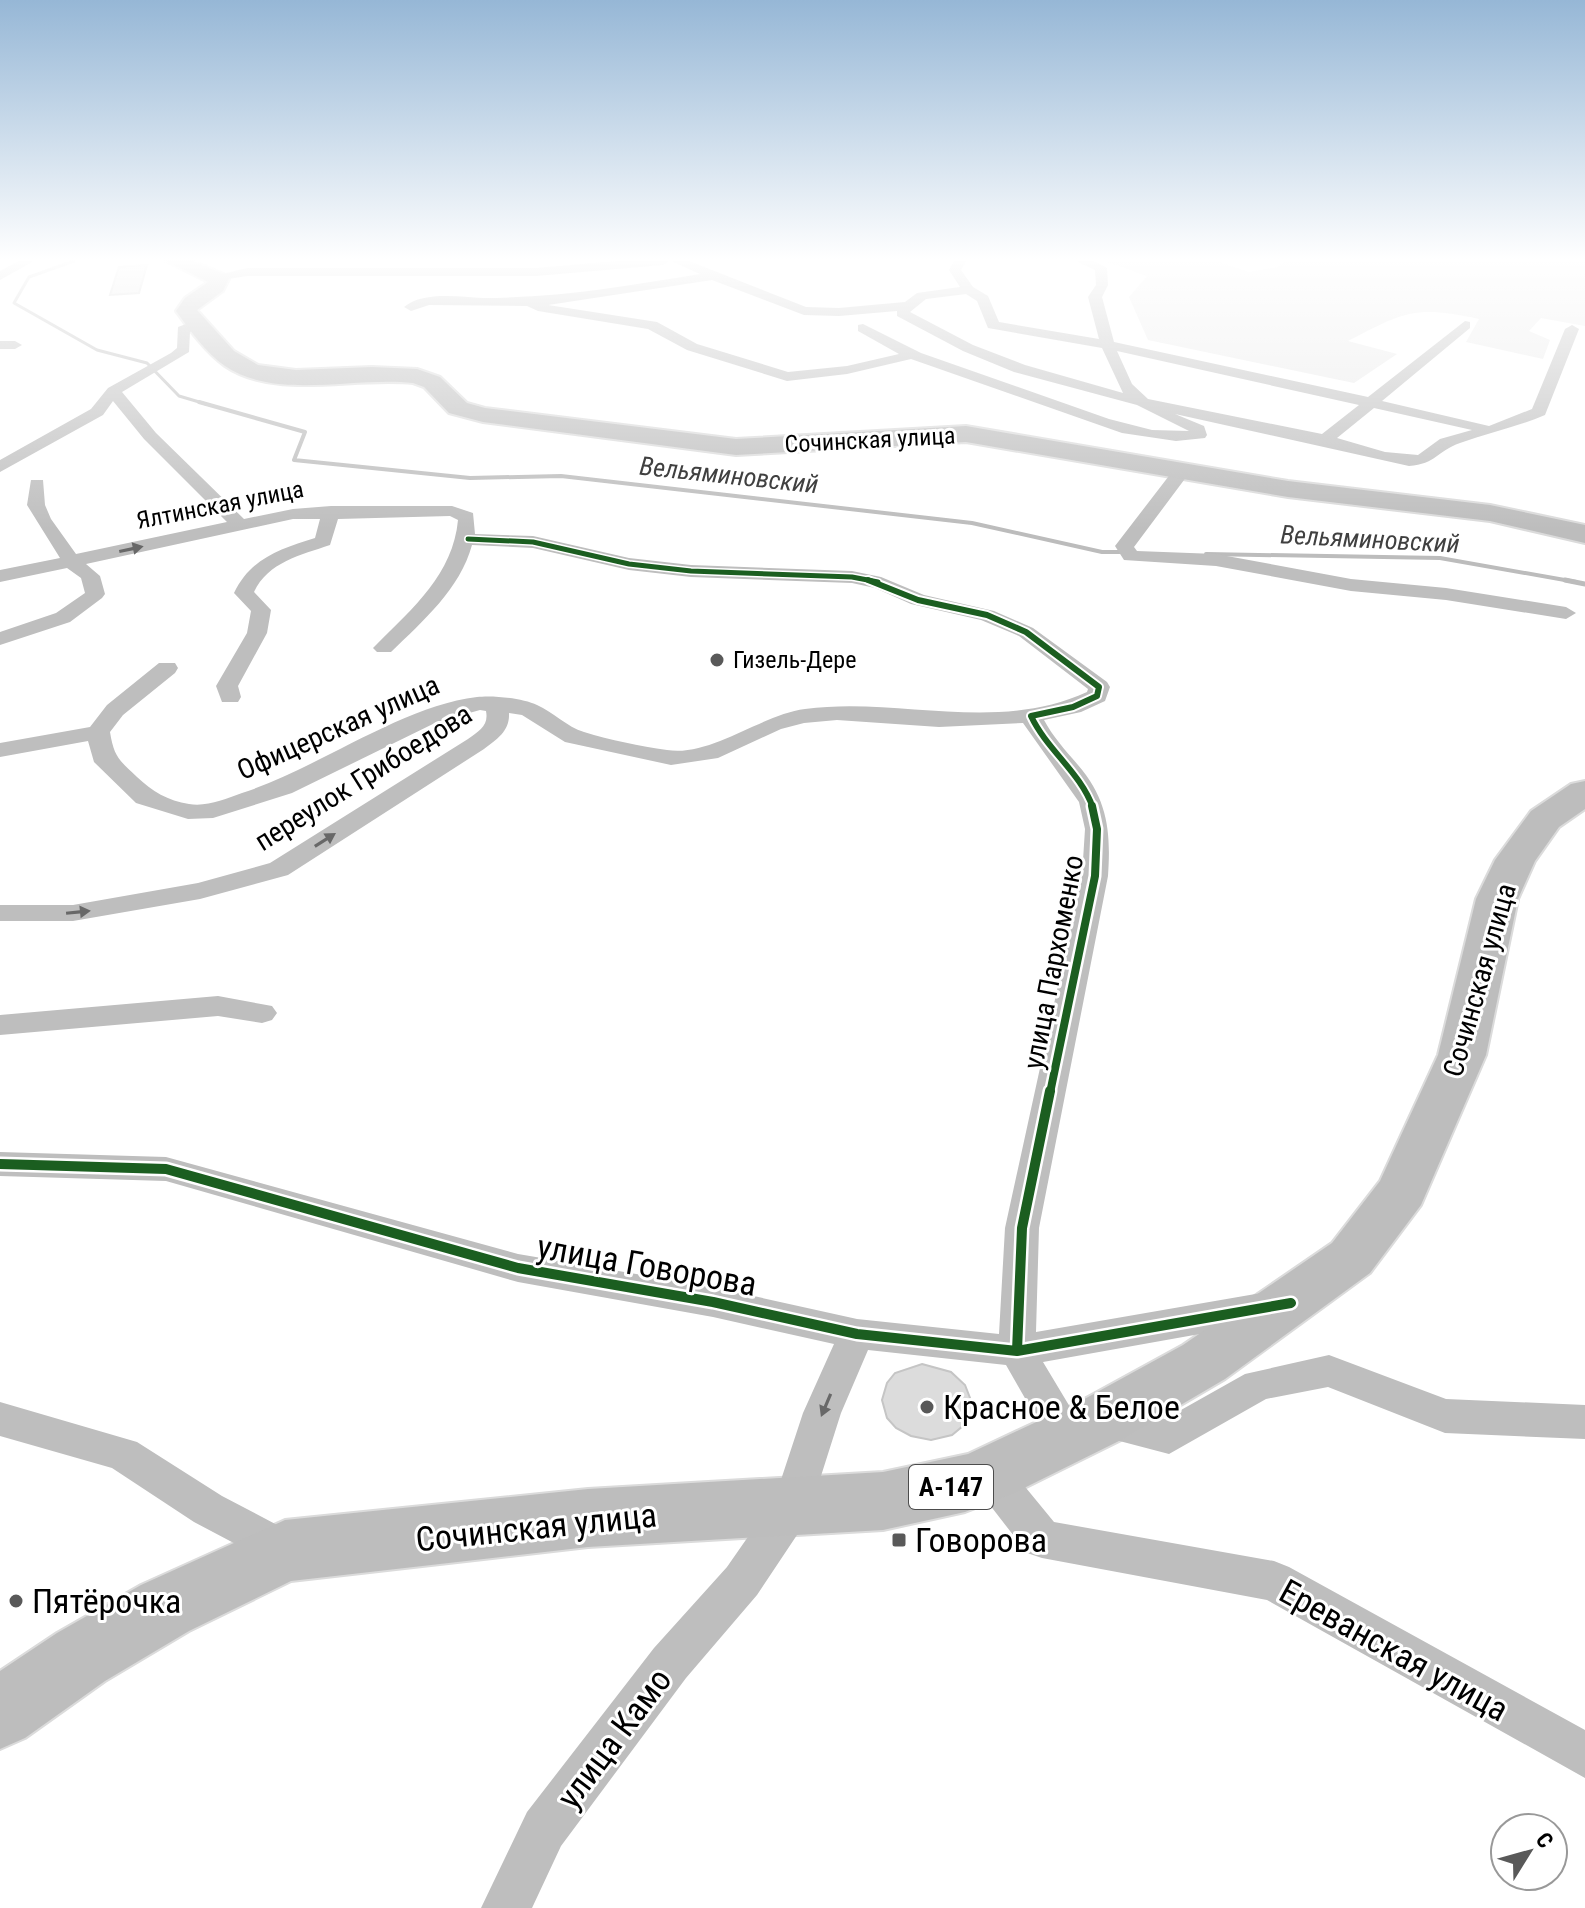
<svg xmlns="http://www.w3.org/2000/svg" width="1585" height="1908" font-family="'Roboto Condensed',sans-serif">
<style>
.green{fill:#eaeaea}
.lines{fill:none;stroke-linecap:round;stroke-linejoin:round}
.stream-far2{stroke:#bcbcbc;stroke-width:3}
.stream-far1{stroke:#bcbcbc;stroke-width:4}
.stream{stroke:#bcbcbc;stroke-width:5}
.building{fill:#dcdcdc;stroke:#c5c5c5;stroke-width:2}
.highway-casing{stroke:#dbdbdb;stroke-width:4}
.street{fill:#bebebe;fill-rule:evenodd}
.highway{fill:#bdbdbd;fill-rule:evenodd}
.cycleway-far3-casing{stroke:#fff;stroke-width:8}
.cycleway-far2-casing{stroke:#fff;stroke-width:10}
.cycleway-far1-casing{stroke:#fff;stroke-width:13}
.cycleway-casing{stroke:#fff;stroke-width:15}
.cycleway-far3{stroke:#1b5e20;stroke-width:5}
.cycleway-far2{stroke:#1b5e20;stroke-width:6}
.cycleway-far1{stroke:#1b5e20;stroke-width:8}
.cycleway{stroke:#1b5e20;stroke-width:10}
.oneway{fill:#686868}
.poi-dot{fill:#595959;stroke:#fff;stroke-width:3}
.labels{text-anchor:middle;stroke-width:6;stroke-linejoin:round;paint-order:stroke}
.far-street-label{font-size:24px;fill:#000;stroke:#fff}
.far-poi-label{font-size:24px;fill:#000;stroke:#fff;text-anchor:start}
.far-water-label{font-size:26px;font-style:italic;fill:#404040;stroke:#fff}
.shield{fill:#fff;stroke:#4c4c4c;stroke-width:2}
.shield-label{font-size:26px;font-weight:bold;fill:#000}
.street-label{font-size:28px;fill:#000;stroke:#fff}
.near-street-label{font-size:34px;fill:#000;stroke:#fff}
.near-poi-label{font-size:34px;fill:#000;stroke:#fff;text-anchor:start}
</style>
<rect width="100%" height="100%" fill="#fff"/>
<path class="green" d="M1105,261H1216L1249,272L1278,267L1285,261H1585V326L1541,318L1529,331L1550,340L1543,359L1466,342L1479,319C1415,305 1404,312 1348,341L1397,354L1354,383L1148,340L1129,297L1147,276Z"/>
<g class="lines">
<path class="stream-far2" d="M74,261L29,277L14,303L97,350L147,363L179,396L206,404"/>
<path class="stream-far1" d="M199,402L305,432L294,460L470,478L561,476L972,523L1102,552H1125
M1206,554L1440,558L1576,582"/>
<path class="stream" d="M1565,580L1585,584"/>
</g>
<path class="building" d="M147,265L139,293L110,295L119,267Z
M922,1364L951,1372L965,1385L970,1398L969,1415L964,1425L952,1435L931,1440L911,1436L896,1428L887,1418L882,1400L887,1383L895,1373Z"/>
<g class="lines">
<g class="highway-casing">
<path id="highway" d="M166,261H193L226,275L229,279L223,291L197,310L234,351L258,365L296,370L372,367L417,369L440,377L467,403L485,408L736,439L966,426L1288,481L1490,505L1585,525V543L1490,521L1288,497L966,442L736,455L483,422L449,413L424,387L413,383C354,376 277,401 225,366C206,353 189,329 176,311L185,298L208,282Z
M1585,781V809L1559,827L1535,861L1518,899L1486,1055L1421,1205L1370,1273L1225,1379L1121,1440L1012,1494L965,1512L883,1530L588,1547L291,1581L189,1631L105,1681L25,1738L0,1749V1671L57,1633L141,1585L285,1520L588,1489L883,1472L968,1454L1079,1402L1183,1345L1332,1243L1380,1181L1438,1055L1476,899L1495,860L1531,811L1571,784Z"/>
</g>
<path class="street" d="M18,261H34L0,280V271Z
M616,261H669L663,265L536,276H247L216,281L210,277L247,268H536Z
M671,261H689L806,307L839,308L905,302L917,293L960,287L949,270L954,261H966L961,270L973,287L988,296L999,322L1099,339L1088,297L1096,285L1095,270L1076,261H1094L1107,268L1108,285L1102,297L1114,342L1368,397L1465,321L1470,322V328L1382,401L1489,426L1532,409L1565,329L1572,325L1579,329L1545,415C1517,427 1488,433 1460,443C1437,451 1436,464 1409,466L1175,414L1204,426L1207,435L1205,438L1176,441L1122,433L911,359L847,374L787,381L687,350L648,329L538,311L527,306L429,305L411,311L404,307C424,291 458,297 483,298C557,298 627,286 700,274ZM712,280L804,315L839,316L897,311V316L963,351L1014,372L1137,405L1189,431L1152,430L1109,419L921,353L863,324L858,325V331L899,354L847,366L788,372L697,344L657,322L548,305ZM966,294L977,301L988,328L1102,348L1123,393L1025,365L973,345L910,312L926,299ZM1117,351L1359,405L1322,434L1148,399L1132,384ZM1374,408L1472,430L1440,439L1418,455L1385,452L1337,438Z
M197,320L204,324L190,332L189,352L122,392L156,433L244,519L293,509L331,506H452L473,513L475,534L533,536L629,558L691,565L852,571L881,577L924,595L994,611L1033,628L1107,682L1110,687L1105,701L1081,712L1044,720C1053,737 1066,751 1078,765C1108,800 1111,832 1108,876L1039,1228L1036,1332L1267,1292L1280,1297L1285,1307L1280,1317L1267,1322L1043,1362L1088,1437L1082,1449L1068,1454L1054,1449L1006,1365L868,1350L841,1413L807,1520L757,1595L686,1678L561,1846L532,1908H481L527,1812L654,1648L727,1567L775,1498L803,1413L834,1344L713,1317L518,1282L166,1181L0,1176V1152L166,1157L518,1254L713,1287L857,1319L999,1334L1005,1228L1082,876L1085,829L1079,802L1023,723L939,727L837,720L804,723L781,729L718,758L671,765L565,742L522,715L509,713C510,731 497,739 484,749L288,875L200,899L73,921H0V905H73L198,883L270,863L468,739C479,731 489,726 486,711L480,710L437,722L292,793L213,818L188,819L136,803L94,762L88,741L0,757V743L90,727L107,705L159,663H175L178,668L175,673L123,715L110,732C114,757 119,760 137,777C152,791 168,801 189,804C207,807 225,799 242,793C317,769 401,706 477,697C492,695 523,698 537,705C553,712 567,727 584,732C610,740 640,746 667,750C711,757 760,715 805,709C897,696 995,734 1087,692L1088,689L1019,636L981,620L911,604L875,588L852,583L691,577L629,570L533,548L472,545C460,589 423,621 391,652H377L373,648L377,644C413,608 453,574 458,520L450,516L338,519L330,545C301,555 268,562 254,592L271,610L267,633L238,686L241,697L238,702H222L216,686L247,633L251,611L234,593C251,558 280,549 315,538L320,519H293L86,564L100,576L105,594L102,598L70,622L0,645V632L56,613L85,593L81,578L67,568L0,582V570L60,558L27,505L31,480H43L45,505L51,519L76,554L227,522L144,439L113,401L103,415L0,472V460L91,409L108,388L171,353L177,348L178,327Z
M0,341H15L22,345L15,349H0Z
M1181,467L1190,472L1134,547L1137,551L1216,554L1351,579L1446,588L1566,607L1576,613L1566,619L1446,600L1351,591L1216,566L1124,560L1115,546L1175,468Z
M218,996L272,1006L277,1013L272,1020L262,1023L218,1016L0,1035V1015Z
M1329,1355L1446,1399L1585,1405V1439L1445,1433L1328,1387L1266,1399L1169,1454L1089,1433L1084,1421L1089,1409L1103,1404L1165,1419L1245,1374Z
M0,1402L137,1442L222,1496L300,1537L306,1551L300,1565L285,1570L194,1522L112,1468L0,1436Z
M990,1456L1004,1461L1054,1522L1274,1561L1289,1567L1585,1730V1778L1267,1600L1042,1558L1027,1553L976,1487L970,1474L976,1461Z"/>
<use href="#highway" class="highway"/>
<g class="cycleway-far3-casing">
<path id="cycleway-far3" d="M468,539L533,542L629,564L691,571L852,577L878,582"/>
</g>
<g class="cycleway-far2-casing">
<path id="cycleway-far2" d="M868,580L918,600L987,615L1026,632L1099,687L1097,696L1073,707L1031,716C1047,750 1081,773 1093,808"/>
</g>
<g class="cycleway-far1-casing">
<path id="cycleway-far1" d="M1050,1093L1095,876L1097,829L1092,806"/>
</g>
<g class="cycleway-casing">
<path id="cycleway" d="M0,1164L166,1169L518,1268L713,1302L857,1334L1017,1351L1291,1303
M1017,1351L1022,1228L1050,1091"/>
</g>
<use href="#cycleway-far3" class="cycleway-far3"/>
<use href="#cycleway-far2" class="cycleway-far2"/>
<use href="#cycleway-far1" class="cycleway-far1"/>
<use href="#cycleway" class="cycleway"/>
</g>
<defs><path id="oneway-solid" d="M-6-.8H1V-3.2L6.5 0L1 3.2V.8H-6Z" transform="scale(2)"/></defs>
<g class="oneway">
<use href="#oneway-solid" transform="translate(131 549) rotate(-12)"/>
<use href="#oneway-solid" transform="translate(325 840) rotate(-32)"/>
<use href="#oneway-solid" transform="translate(78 912) rotate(-6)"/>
<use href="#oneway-solid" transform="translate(826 1405) rotate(113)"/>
</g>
<linearGradient id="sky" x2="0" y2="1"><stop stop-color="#96b7d6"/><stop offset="0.49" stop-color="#fff"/><stop offset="1" stop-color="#fff" stop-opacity="0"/></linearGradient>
<rect width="1585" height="529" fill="url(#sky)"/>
<g class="poi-dot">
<circle cx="717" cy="660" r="8"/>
<circle cx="927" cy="1407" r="8"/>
<rect x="891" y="1532" width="16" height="16" rx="4"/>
<circle cx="16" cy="1601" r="8"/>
</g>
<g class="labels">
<g class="far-street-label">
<text transform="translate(870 440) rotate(-3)" y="8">Сочинская улица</text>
<text transform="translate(220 505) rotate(-11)" y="8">Ялтинская улица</text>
</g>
<g class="far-poi-label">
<text x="733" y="668">Гизель-Дере</text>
</g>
<g class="far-water-label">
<text transform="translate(729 475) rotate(6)" y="9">Вельяминовский</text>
<text transform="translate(1370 539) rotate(3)" y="9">Вельяминовский</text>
</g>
<rect class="shield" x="909" y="1465" width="84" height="44" rx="6"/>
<g class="shield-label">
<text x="951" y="1496">А-147</text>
</g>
<g class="street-label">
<text transform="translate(338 727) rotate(-24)" y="10">Офицерская улица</text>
<text transform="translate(363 777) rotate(-32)" y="10">переулок Грибоедова</text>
<text transform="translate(1053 962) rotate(-79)" y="10">улица Пархоменко</text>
<text transform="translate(1479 980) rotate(-74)" y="10">Сочинская улица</text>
</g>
<g class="near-street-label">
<text transform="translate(647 1265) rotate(10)" y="12">улица Говорова</text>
<text transform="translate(536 1527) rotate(-6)" y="12">Сочинская улица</text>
<text transform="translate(1394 1650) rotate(29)" y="12">Ереванская улица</text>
<text transform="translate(614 1738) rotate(-53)" y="12">улица Камо</text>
</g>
<g class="near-poi-label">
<text x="943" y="1419">Красное &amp; Белое</text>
<text x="915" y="1552">Говорова</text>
<text x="32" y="1613">Пятёрочка</text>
</g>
</g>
<g transform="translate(1529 1852) rotate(53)"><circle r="38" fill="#ffffff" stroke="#999999" stroke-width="2"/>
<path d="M0-6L14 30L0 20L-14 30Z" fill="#595959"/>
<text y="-12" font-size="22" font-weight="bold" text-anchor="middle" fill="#000000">С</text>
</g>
</svg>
